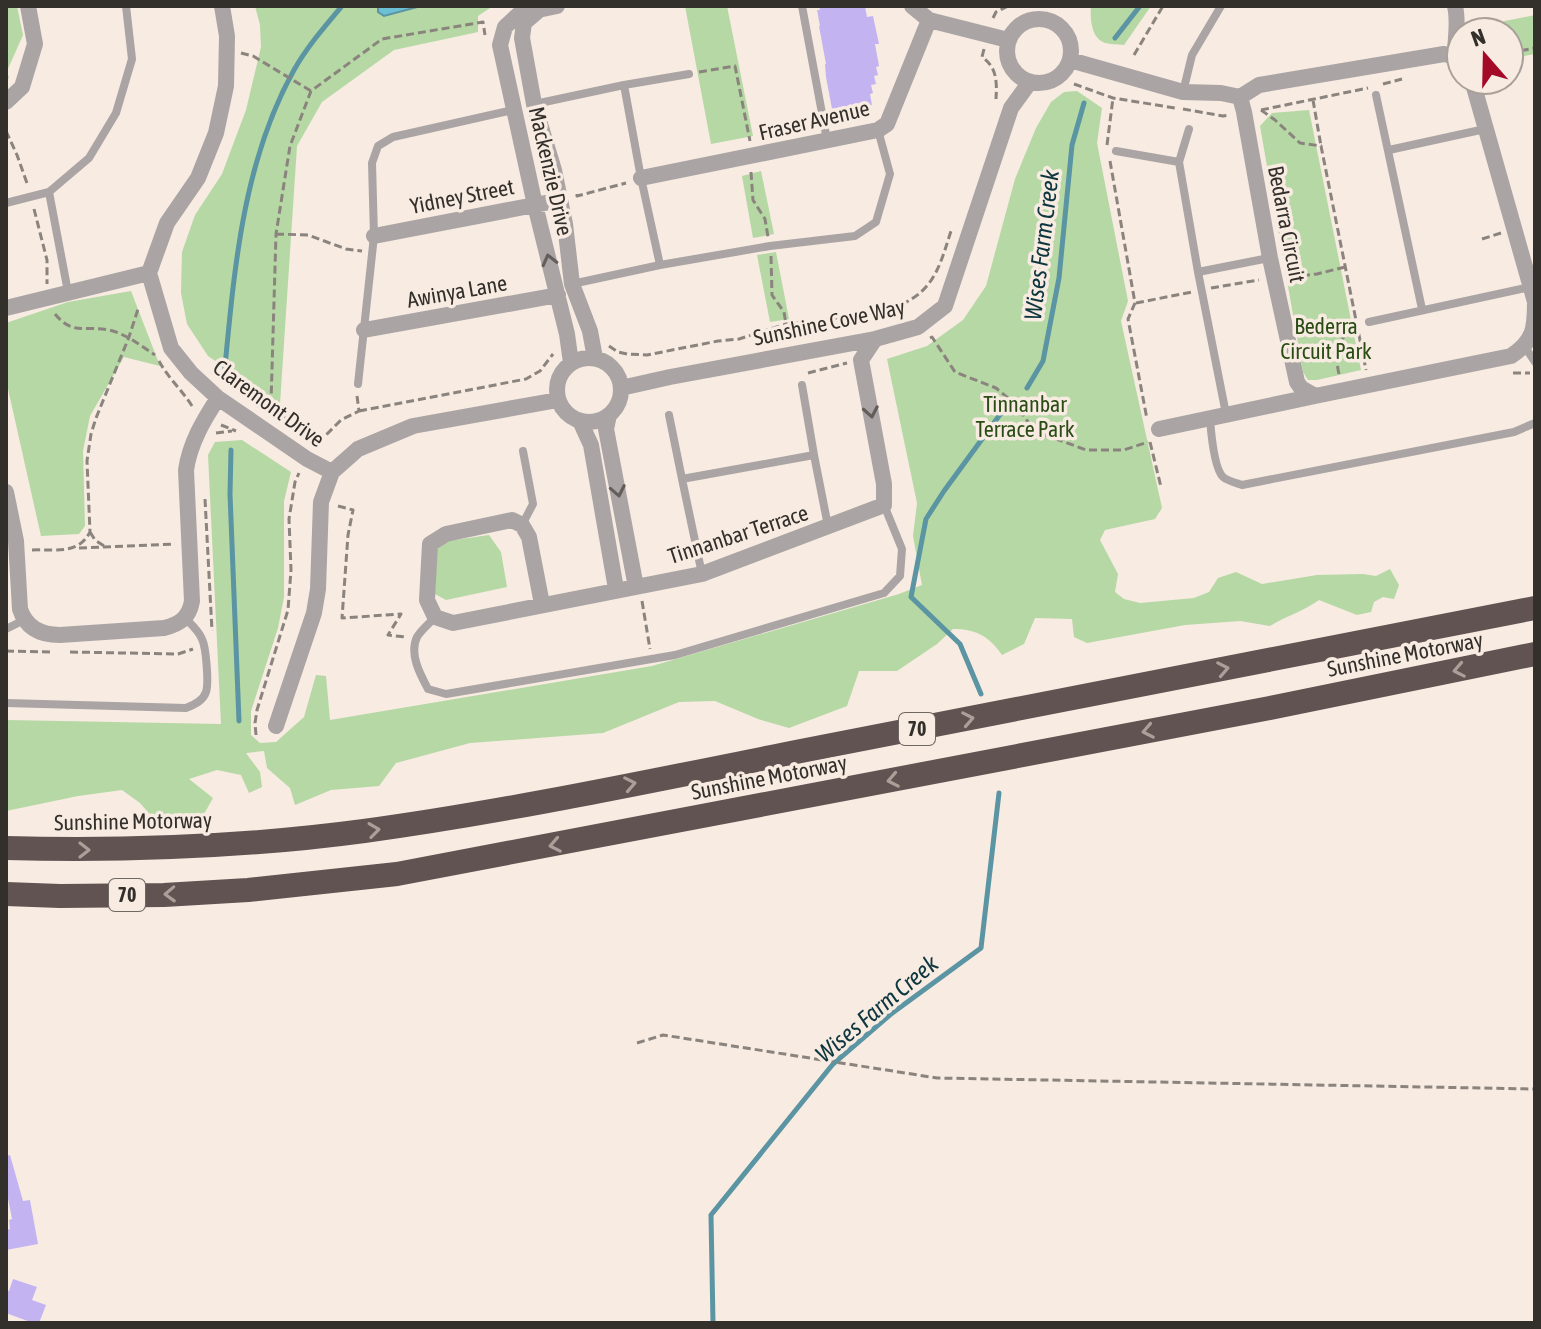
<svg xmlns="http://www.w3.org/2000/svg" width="1541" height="1329" font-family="'Asap Condensed',sans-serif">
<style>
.green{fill:#b5d8a4}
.water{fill:#6cc0d5;stroke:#5b94a2;stroke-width:2}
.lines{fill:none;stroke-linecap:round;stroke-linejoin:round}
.stream{stroke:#5b94a2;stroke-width:5}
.building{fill:#c3b4f1}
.path{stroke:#8b847e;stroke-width:3;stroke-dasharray:8 4;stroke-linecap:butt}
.lane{stroke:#aba4a4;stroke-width:8}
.street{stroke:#aba4a4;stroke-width:16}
.highway{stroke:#605352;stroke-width:24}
.oneway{stroke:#635e5b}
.oneway2{stroke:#ac9f9a}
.labels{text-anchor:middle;stroke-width:7;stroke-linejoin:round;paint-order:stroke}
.shield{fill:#f7ebe2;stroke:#6e6762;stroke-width:2}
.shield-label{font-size:20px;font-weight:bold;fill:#332f2b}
.street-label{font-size:22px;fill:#332f2b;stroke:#f7ebe2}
.park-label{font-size:22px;fill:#2a4d15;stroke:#f7ebe2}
.water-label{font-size:24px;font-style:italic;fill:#0d363f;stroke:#f7ebe2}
</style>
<rect width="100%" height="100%" fill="#f7ebe2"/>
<path class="green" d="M6,6H17L23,35L7,71L9,78L6,80Z
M255,6H493L478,16V32L394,50L322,102L297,146L280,404L208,356L187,324L181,293L182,252L195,215L222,174L246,110L261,47L260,25Z
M685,6H727L753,136L711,144Z
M1091,6H1151L1124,45C1118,44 1109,45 1103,42C1091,37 1090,17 1091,6Z
M1535,15V54L1509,59V32H1481L1480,26Z
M1077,91L1102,108L1097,143L1128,301L1121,321L1162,508L1155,519L1105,530L1100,540L1118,574L1115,592L1124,599L1140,603L1194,598L1209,592L1218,578L1236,572L1262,584L1317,575L1363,574L1376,576L1390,569L1399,585L1394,599L1383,597L1374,602L1371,612L1357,615L1319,600C1304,611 1286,616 1270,626L1240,621L1185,625L1087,643L1074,637L1072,619L1035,618L1024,644L1002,655C989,636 976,629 953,629L937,644L897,671H859L847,706L789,728L758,719L715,701L679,702L603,733L470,743L396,763L379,786L331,790L295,805L290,788L267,768L264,751L246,753L260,772L262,787L249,793L241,775L217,770L189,779L213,798L204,814L188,819H154L140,803L122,790L78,796L6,811V720L221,724L208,455L215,442L242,440L291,472L284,501V597L278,628L251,711V735L260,743L276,742L304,717L316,675L326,676L330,720L652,666L899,594L922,585L913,536L917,503L887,359L927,346L963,320L986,286L1015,179L1036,128L1051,102L1064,92Z
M1309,110L1361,370L1317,380H1308L1303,372L1260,126L1272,113Z
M761,171L774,234L753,238L742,176Z
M776,252L789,319L770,322L757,255Z
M131,291L160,366L124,357L90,416L83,451L85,526L79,534L41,536L6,380V323L68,302Z
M489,535L501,552L507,587L446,600L435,594L437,549L448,541Z"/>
<path class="water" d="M378,6H421L384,16L378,12Z"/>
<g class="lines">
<path class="stream" d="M1115,38L1140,6
M224,377C234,273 242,163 294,70C307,47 325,26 342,6
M1027,388L1043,361L1059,278L1072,145L1084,103
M231,450L230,494L239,721
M981,694L960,644L911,597L926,519L944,491L1007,405
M713,1323L711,1215L833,1064L891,1014L981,948L999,793"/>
</g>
<path class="building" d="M819,6H865L867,17L873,16L879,44H875L879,66L876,67L878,75L874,76L876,84L871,85L873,93L870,94L872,105L846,110L845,106L832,109L826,77L825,64H826L819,26H820L817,10H820Z
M10,1155L23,1201L30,1200L38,1244L6,1250V1230L10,1229L9,1220L12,1219L6,1188V1156Z
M13,1279L37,1287L32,1300L46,1305L39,1323H33L6,1313V1290L9,1291Z"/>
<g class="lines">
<path class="path" d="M993,18L996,12L1008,6
M984,49L982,57C997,67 997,82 996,99
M241,53L253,56L311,91
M1509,53L1535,48
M1134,55L1163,6
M699,72L735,66L750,141
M1074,84L1113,98L1175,108
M1383,84L1402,79
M1313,100L1321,146
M1183,109L1223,116L1230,115
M1261,110L1368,88
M1261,110L1275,120L1300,143L1321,146L1366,370
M6,131L17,155L28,186
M1107,145L1113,98
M1110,161L1135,303L1128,319L1147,419
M751,172L753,200L765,219L768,237
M577,194V196L626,183
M34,209L47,260V284
M276,234L308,235L346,249L362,251
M1482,239L1501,233
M771,256L772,295L784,312L786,324
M1290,277L1317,274L1345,267
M1211,288L1259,280
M1136,303L1192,292
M55,314C73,336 84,325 109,330C126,334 140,345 155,355
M930,338L932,337L955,372L996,388L1014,403L1035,431L1086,450H1124L1148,442
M609,346L618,352L627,354L647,355L718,341L739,339L786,324L821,321L900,305C936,290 941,261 952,228
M159,361C168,378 182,390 192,406
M808,373L847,363
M1513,373H1530
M1339,374C1335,358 1338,348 1345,334L1359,329
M257,407L260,403H271
M359,411L526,379L540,371L553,354
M221,425L236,431
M216,433L232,431
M319,441L272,408L271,403L276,234L290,146L311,91L382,39L483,22L485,35
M1150,442L1161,487
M318,443L341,420L359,411L357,396
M205,499L212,631
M338,506L353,510L348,535L342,618L401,614L388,635L405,637
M90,532L95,540L104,546
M79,548L175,544
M32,550C56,549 78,555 90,532L87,461L91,434L96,418L129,337L139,306
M642,601L650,649
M6,651L50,652
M70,652L178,654L193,649
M256,735L255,723L257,710L288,610L291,570L289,519L295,482L299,473
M637,1043L663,1035L937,1078L1535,1089"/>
<path class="lane" d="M802,6L827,140
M624,85L641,178L660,265
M1183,92L1192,55L1221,6
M1376,95L1422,309
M535,104L624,85L689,74
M1189,129L1179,162L1198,272L1226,414
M1389,150L1485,129
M1116,151L1179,162
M49,192L89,158L116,113L132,59L126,6
M6,203L49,192L68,292
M1198,272L1269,258
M572,284L660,265L770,246L855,236L876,222L890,174L878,130
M1369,322L1530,287
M1525,347L1535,362
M358,384L374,236L372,163L378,146L393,137L513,110
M669,415L682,479L814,455L802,385
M1210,419C1211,432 1214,468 1223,477C1228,481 1236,483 1242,485L1514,432L1535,423
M814,455L828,526
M682,479L702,574
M522,525L533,504L523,451
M435,617C430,623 421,630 417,637C409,654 420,674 428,689L446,694L675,655L884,593L900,576L902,549L884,505
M6,629L24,620
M6,703L186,708C194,705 203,701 206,692C209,683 206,647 202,639C199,631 191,624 185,618"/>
<path class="street" d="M222,6L227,36L226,86L216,133L198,178L167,223L149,273L171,348L191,373L218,398L307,459L332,472
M557,6L519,14L505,27L500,45L535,205L567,334L571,363
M912,6L929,20L1008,40
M1455,6C1459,23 1455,39 1455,56
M538,11L524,23L522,38L534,104L554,170L565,224L572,284L590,331L595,358
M1007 51a32 32 0 1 1 64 0a32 32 0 1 1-64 0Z
M1070,60L1183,92L1221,93L1240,97L1259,85L1444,54L1461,58
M1240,97L1244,112L1270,258L1297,382L1301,388L1315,396L1511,356C1534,341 1535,328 1535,302L1472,80
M6,102L22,87L35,44L28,6
M641,178L878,130L887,124L929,20
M374,236L545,203
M6,308L149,273
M364,330L558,295
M557 390a32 32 0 1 1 64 0a32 32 0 1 1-64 0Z
M621,388L670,377L875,339L918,327L945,306L1011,108L1030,82
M609,415L606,429L636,587
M580,421L591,445L616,589
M1159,429L1315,396
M6,492L16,541L20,609C26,628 41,635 60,635L164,628C180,624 189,618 192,601L186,470C190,443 203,421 218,398
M542,604L529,537L522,525L512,520L446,534L430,544L427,600L435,617L453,623L702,574L884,505V484L861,360L875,339
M276,726L314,613L318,589L321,502L332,472L358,449L413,426L558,400"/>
<path class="highway" d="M6,848C125,851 245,847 364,831C510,811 655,780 801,751C1045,704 1290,656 1535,608
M6,894L60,896L164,895L248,890L397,874L1270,708L1535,654"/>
</g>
<defs><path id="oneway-chevron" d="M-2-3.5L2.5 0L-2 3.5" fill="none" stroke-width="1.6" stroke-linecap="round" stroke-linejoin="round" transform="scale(2)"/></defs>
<g class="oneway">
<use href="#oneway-chevron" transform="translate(549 260) rotate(-104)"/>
<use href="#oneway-chevron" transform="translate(871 412) rotate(80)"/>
<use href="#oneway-chevron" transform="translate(618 491) rotate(79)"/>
</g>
<g class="oneway2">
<use href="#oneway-chevron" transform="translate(1223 669) rotate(-11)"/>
<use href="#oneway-chevron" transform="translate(1459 670) rotate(169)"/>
<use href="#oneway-chevron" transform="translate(968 719) rotate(-11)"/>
<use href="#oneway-chevron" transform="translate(1148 731) rotate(169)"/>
<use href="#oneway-chevron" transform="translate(893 780) rotate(169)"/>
<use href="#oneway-chevron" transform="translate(630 784) rotate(-11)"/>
<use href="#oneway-chevron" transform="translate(374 830) rotate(-8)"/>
<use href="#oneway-chevron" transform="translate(555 845) rotate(169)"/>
<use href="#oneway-chevron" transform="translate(84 850)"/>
<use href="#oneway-chevron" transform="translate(170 894) rotate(178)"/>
</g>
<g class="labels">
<g class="shield">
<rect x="899" y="713" width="36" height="32" rx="6"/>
<rect x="109" y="879" width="36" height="32" rx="6"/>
</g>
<g class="shield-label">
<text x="917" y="736">70</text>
<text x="127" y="902">70</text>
</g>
<g class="street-label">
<text transform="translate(814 120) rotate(-13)" y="8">Fraser Avenue</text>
<text transform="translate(551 171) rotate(77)" y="8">Mackenzie Drive</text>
<text transform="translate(462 196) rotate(-11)" y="8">Yidney Street</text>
<text transform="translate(1287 224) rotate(79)" y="8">Bedarra Circuit</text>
<text transform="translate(457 291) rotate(-10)" y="8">Awinya Lane</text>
<text transform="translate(829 322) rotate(-12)" y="8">Sunshine Cove Way</text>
<text transform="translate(269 403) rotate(36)" y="8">Claremont Drive</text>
<text transform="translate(738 534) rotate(-18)" y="8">Tinnanbar Terrace</text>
<text transform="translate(1405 654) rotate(-11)" y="8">Sunshine Motorway</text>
<text transform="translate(769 777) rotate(-11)" y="8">Sunshine Motorway</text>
<text transform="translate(133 821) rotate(-1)" y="8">Sunshine Motorway</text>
</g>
<g class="park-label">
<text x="1326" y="334">Bederra<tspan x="1326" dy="25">Circuit Park</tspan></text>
<text x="1025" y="412">Tinnanbar<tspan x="1025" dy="25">Terrace Park</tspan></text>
</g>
<g class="water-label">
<text transform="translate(1042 245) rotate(-83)" y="8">Wises Farm Creek</text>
<text transform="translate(877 1009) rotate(-40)" y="8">Wises Farm Creek</text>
</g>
</g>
<rect width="1541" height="1329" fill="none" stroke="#332f2b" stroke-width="16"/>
<g transform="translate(1485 56) rotate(340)"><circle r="38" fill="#f7ebe2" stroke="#a9a099" stroke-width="2"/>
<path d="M0-6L14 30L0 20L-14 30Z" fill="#a40928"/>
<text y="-12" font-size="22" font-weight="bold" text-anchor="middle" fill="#332f2b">N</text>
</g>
</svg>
